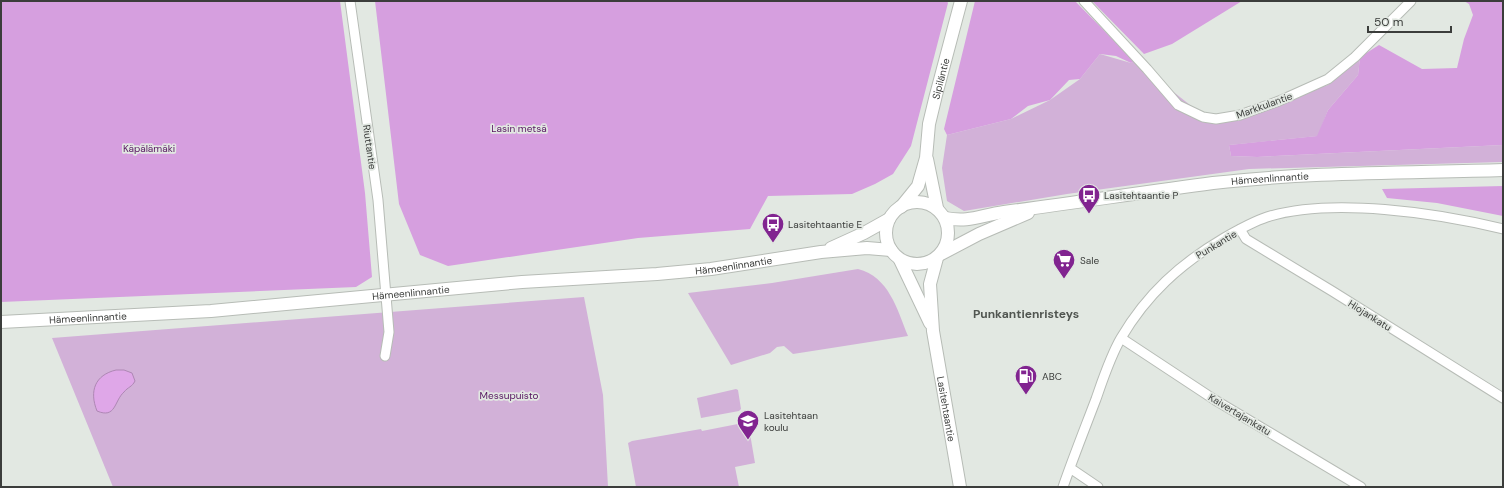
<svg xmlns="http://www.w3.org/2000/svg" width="1504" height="488" font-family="'DM Sans',sans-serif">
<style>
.green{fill:#d2b1d8}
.forest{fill:#d69fdf}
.water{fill:#dfa7e8;stroke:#ae87b4}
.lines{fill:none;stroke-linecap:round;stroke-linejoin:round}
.street-casing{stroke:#b7bcb6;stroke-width:11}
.secondary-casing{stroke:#b7bcb6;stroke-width:14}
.street{stroke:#fff;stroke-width:9}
.secondary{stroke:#fff;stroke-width:12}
.labels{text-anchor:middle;stroke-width:3.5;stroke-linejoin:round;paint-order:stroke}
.street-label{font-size:10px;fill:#3b3d3b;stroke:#e2e8e2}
.park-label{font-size:10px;fill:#561460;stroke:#e2e8e2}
.poi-label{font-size:10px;fill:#3b3d3b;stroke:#e2e8e2;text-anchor:start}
.quarter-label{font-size:12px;font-weight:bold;fill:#515651;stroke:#e2e8e2}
</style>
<rect width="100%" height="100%" fill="#e2e8e2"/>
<path class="green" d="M1100,54L1131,63L1134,61L1213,123L1328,85L1360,57L1358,75L1328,110L1318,136L1229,145L1231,156L1257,157L1503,145V162L1249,169L1067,194L964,211L947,201L942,168L947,135L1011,119L1050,100L1080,79Z
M858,269C889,277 897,309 908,336L793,354L784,346L777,347L770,353L731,365L688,293L772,283Z
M584,297L603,395L608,487H113L52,338Z
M736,389L738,390L741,409L739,411L701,418L697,398Z
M748,422L755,463L735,467L739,487H636L628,443L632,441L701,429L702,431Z"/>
<path class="forest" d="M1,1H340L365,193L372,277L356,287L1,302Z
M375,1H947L948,3L911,146L893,174L875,184L852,194L768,196L750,229L638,238L448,266L420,255L399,204Z
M975,1H1075L1134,61L1131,63L1116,56L1100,54L1080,79L1069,80L1050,100L1028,106L1011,119L947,135L944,129Z
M1092,1H1242L1172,44L1144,54Z
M1464,1H1503V145L1257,157L1231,156L1229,145L1317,136L1328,110L1358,75L1360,57L1379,45L1422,69L1457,68L1464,39L1473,15L1469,4Z
M1503,186V216L1437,203L1387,198L1382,189Z"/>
<path class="water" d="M116,370H124L132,373L135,381C132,387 128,387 124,392C114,401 116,419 97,411C89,391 95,375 116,370Z"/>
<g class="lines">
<g class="street-casing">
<path id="street" d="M350,1L378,200L389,332L385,356
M1084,1L1147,69L1178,105L1203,117L1216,119L1240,115L1279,101L1328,79L1355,57L1411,1
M1240,229L1246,239L1332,291L1503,398
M1121,338L1215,400L1361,487
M1070,468L1098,487
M1063,487C1073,458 1085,428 1096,399C1103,379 1110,357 1121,338C1147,294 1180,264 1224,238C1238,230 1252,222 1267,217C1331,197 1438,213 1503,229"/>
</g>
<g class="secondary-casing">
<g id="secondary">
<path d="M927,159L937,208"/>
<circle cx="917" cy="233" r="31"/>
<path id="s1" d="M901,207L918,186L926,158L929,124L936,95L961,1"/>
<path id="s2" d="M945,218C970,223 981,215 1004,212C1074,203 1144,192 1213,183C1309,172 1407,173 1503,170"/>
<path d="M831,248L864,233L889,219"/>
<path d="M941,254L979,234L1028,213"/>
<path id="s3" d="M937,258L930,284L933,331L960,487"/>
<path d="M900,260L930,323"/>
<path id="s4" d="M1,322L211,311L522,282L657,274L711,269L821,252L867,248L891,250"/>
</g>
</g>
<use href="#street" class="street"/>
<use href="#secondary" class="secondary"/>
</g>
<defs>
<g id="bus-pin" transform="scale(1.15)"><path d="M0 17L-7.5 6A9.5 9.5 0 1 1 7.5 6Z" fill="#812490" stroke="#e2e8e2"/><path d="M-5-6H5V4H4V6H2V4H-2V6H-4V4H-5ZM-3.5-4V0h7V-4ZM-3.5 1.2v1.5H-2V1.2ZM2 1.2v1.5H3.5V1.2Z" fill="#fff"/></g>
<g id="supermarket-pin" transform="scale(1.15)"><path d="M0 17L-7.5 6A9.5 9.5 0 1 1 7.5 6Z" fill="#812490" stroke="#e2e8e2"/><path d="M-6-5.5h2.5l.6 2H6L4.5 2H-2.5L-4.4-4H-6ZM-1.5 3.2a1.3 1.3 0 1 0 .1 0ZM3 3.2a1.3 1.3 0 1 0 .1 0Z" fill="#fff"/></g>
<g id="fuel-pin" transform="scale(1.15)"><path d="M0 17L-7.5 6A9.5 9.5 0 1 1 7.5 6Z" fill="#812490" stroke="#e2e8e2"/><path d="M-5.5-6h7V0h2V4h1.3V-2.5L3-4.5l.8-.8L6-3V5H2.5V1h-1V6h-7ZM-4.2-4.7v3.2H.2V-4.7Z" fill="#fff"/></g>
<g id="school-pin" transform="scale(1.15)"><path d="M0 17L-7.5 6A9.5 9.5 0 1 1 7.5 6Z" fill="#812490" stroke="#e2e8e2"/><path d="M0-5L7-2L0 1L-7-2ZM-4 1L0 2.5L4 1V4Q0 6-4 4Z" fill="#fff"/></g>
</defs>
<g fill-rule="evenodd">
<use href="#bus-pin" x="1089" y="195"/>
<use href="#bus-pin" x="773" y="224"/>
<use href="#supermarket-pin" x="1064" y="260"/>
<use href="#fuel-pin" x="1026" y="376"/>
<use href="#school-pin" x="748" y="421"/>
</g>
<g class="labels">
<g class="street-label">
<text dy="4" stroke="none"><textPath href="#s1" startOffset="137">Sipiläntie</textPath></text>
<text transform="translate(1264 105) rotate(-20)" y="4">Markkulantie</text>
<text transform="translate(370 147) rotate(82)" y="4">Riuttantie</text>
<text dy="4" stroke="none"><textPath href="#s2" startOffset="328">Hämeenlinnantie</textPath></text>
<text transform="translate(1216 244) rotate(-31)" y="4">Punkantie</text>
<text dy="4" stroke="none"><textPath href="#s4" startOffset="735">Hämeenlinnantie</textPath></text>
<text dy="4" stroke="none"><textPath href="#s4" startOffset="411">Hämeenlinnantie</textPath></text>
<text transform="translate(1370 315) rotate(32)" y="4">Hiojankatu</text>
<text dy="4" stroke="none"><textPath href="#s4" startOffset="87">Hämeenlinnantie</textPath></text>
<text dy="4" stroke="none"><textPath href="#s3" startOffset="153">Lasitehtaantie</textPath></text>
<text transform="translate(1240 414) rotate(31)" y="4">Kaivertajankatu</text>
</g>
<g class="park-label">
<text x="519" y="132">Lasin metsä</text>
<text x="149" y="152">Käpälämäki</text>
<text x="509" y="399">Messupuisto</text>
</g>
<g class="poi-label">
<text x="1104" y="199">Lasitehtaantie P</text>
<text x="788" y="228">Lasitehtaantie E</text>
<text x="1080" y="264">Sale</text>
<text x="1042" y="380">ABC</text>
<text x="764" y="419">Lasitehtaan<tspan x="764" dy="12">koulu</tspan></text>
</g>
<g class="quarter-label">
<text x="1026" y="318">Punkantienristeys</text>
</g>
</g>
<rect width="1504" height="488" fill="none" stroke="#3b3d3b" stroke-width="4"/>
<path d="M1368 26v6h83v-6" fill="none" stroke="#3b3d3b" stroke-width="2"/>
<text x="1374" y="26" font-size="12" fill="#3b3d3b" stroke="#e2e8e2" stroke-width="3" paint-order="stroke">50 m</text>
</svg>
